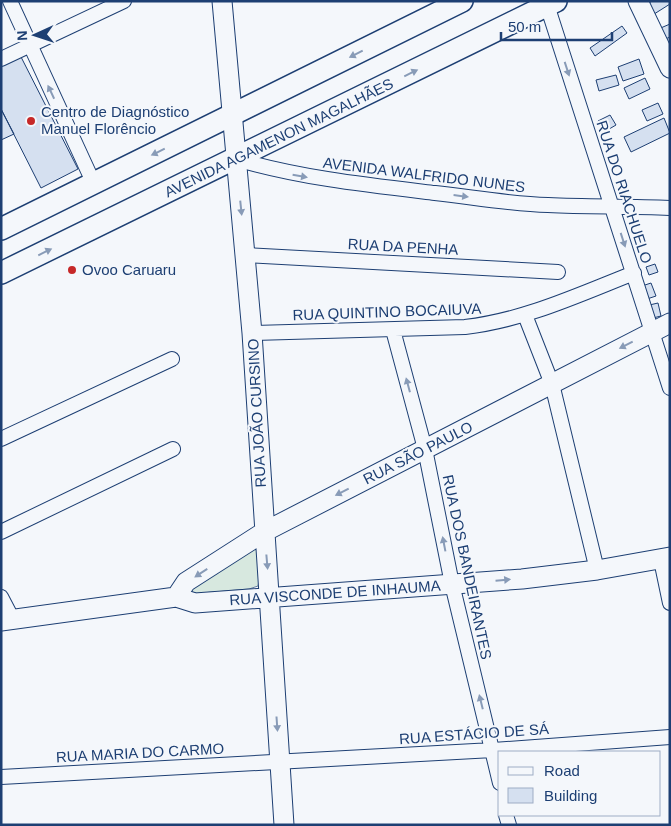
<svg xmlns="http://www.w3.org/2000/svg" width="671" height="826" font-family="Helvetica,sans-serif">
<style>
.green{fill:#d7e8df;stroke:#687fa3}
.building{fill:#d5e0f0;stroke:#1d3f73}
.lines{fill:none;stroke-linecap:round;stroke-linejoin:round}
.street-casing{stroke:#1d3f73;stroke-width:16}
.secondary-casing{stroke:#1d3f73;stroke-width:21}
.primary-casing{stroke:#1d3f73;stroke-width:24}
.street{stroke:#f4f7fb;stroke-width:14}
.secondary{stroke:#f4f7fb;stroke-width:19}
.primary{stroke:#f4f7fb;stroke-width:21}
.oneway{fill:#889bb7}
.poi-dot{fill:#c62828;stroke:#f4f7fb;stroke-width:2}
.labels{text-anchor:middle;stroke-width:4;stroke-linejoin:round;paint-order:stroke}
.poi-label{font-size:15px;fill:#1d3f73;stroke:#f4f7fb;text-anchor:start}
.street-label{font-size:15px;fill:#1d3f73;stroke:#f4f7fb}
</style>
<rect width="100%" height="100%" fill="#f4f7fb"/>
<path class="green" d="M244,543L259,544L260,575L258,586L249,589L190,594L177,580L184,572Z"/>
<path class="building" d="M652,1H670V4L651,16L645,6Z
M670,24V37L661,41L656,30Z
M622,26L627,33L595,56L590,48Z
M19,53L78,169L41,188L1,109V62Z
M639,59L644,74L623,81L618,67Z
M616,75L619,85L599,91L596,80Z
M645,78L650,89L629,99L624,88Z
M658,103L663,114L647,121L642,110Z
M1,109L14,134L1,140Z
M610,115L616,125L604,132L598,121Z
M664,118L670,133L631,152L624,137Z
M655,264L658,272L649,275L646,267Z
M651,283L656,296L644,300L639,287Z
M658,303L661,316L649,319L645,306Z"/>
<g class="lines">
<g class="street-casing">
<path id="street" d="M10,1L94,184
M547,5L670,388
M1,59L124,1
M236,159C301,178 367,185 435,193C472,197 510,204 548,205C589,207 629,206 670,208
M246,255L558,272
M525,315L552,384L597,570
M393,330L425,449L452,584L500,783
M252,333L465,327C525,320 578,295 634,273
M1,439L172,359
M1,532L173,449
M661,560L670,603
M1,597L13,620
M1,777L493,750L670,737
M506,815L509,825"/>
</g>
<g class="secondary-casing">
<path id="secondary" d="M222,1L252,333L284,825
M638,1L670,68
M176,597L186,582L264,532L670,323
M1,621L176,597L195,603L522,579L597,570L670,557"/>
</g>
<g class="primary-casing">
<path id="primary" d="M1,229L462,1
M1,273L556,1"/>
</g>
<use href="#street" class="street"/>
<use href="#secondary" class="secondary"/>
<use href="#primary" class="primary"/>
</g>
<defs><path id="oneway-solid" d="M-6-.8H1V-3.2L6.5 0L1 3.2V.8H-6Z" transform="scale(1.25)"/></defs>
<g class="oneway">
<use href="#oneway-solid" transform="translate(356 54) rotate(153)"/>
<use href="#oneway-solid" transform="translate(567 69) rotate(72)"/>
<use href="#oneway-solid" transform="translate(411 73) rotate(-26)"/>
<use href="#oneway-solid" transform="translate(51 92) rotate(-115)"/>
<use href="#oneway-solid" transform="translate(158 152) rotate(154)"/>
<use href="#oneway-solid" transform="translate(300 176) rotate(10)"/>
<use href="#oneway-solid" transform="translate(461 196) rotate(7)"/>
<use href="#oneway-solid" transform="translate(241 208) rotate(84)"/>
<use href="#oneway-solid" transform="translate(623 240) rotate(72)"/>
<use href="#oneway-solid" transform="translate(45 252) rotate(-26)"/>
<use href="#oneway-solid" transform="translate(626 345) rotate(153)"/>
<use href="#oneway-solid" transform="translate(408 385) rotate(-105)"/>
<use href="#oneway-solid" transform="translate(342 492) rotate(153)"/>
<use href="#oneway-solid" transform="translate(444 544) rotate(-101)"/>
<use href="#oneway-solid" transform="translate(267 562) rotate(85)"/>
<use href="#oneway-solid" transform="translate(201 573) rotate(147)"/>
<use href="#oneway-solid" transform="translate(503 580) rotate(-5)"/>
<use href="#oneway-solid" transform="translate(481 702) rotate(-104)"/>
<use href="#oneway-solid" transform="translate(277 724) rotate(86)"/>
</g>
<g class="poi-dot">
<circle cx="31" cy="121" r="5"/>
<circle cx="72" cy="270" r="5"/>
</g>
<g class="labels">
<g class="poi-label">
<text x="41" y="117">Centro de Diagnóstico<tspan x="41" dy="17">Manuel Florêncio</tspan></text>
<text x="82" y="275">Ovoo Caruaru</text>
</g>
<g class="street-label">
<text transform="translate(279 138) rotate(-26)" y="5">AVENIDA AGAMENON MAGALHÃES</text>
<text transform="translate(424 175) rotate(7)" y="5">AVENIDA WALFRIDO NUNES</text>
<text transform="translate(624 192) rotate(72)" y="5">RUA DO RIACHUELO</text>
<text transform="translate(403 247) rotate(3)" y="5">RUA DA PENHA</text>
<text transform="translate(387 312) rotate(-2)" y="5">RUA QUINTINO BOCAIUVA</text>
<text transform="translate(257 413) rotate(-93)" y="5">RUA JOÃO CURSINO</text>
<text transform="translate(418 453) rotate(-27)" y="5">RUA SÃO PAULO</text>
<text transform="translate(467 567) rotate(78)" y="5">RUA DOS BANDEIRANTES</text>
<text transform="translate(335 593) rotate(-4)" y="5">RUA VISCONDE DE INHAUMA</text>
<text transform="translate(474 734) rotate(-4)" y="5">RUA ESTÁCIO DE SÁ</text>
<text transform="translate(140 753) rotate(-3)" y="5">RUA MARIA DO CARMO</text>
</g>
</g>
<rect width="671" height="826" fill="none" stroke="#1d3f73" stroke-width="5"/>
<rect x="498" y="751" width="162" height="65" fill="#f4f7fb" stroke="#9eadc5"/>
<rect x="508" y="767" width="25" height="8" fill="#f4f7fb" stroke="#9eadc5"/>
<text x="544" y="776" font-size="15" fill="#1d3f73">Road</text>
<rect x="508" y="788" width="25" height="15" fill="#d5e0f0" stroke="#9eadc5"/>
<text x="544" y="801" font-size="15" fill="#1d3f73">Building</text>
<g transform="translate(35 35) rotate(267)" stroke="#f4f7fb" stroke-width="4" paint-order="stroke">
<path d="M0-4L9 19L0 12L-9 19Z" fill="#1d3f73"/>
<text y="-8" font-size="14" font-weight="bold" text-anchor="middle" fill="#1d3f73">N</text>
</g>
<path d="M501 32v8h111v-8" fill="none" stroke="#1d3f73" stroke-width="2.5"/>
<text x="508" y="32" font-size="15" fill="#1d3f73" stroke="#f4f7fb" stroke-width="4" paint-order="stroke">50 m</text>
</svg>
